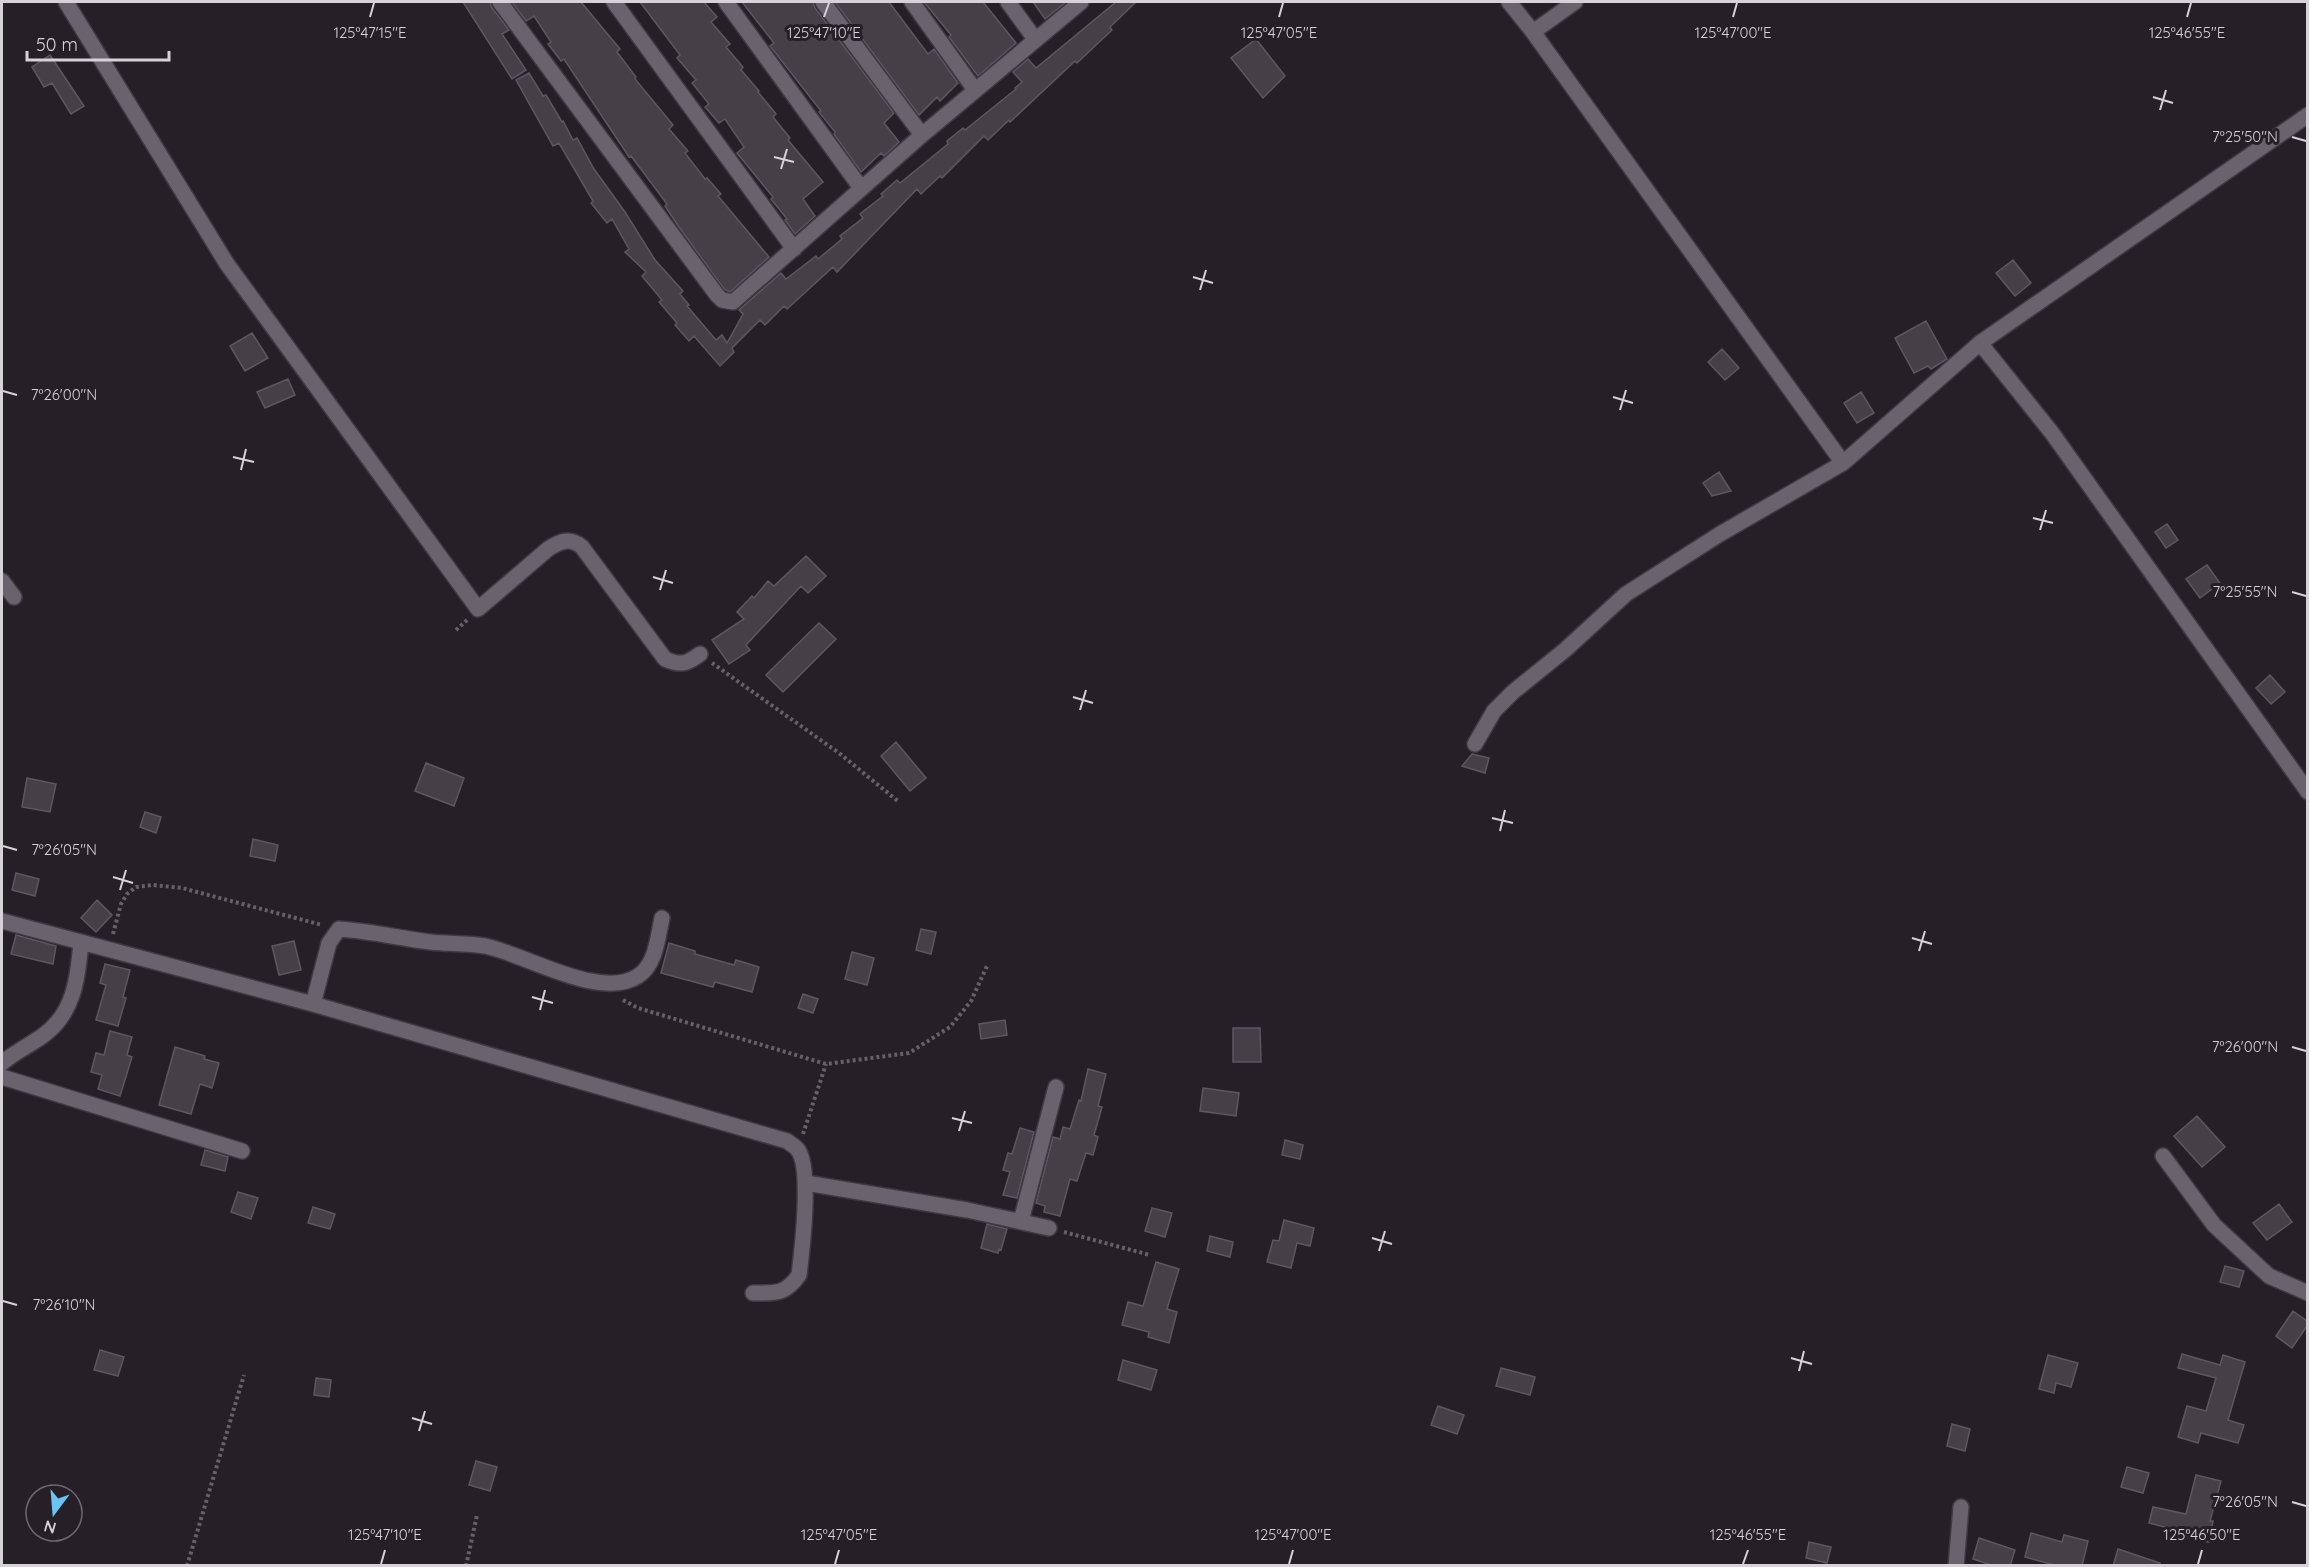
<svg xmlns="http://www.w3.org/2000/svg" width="2309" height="1567" font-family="Quicksand,sans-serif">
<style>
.building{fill:#463f48;stroke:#5e5661;stroke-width:1.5}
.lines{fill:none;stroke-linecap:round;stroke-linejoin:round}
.minor-casing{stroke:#3f3941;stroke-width:18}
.path{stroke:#676068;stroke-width:4;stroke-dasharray:3 3;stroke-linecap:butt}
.minor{stroke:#6a626d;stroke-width:15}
.ticks{fill:none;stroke:#d7d2d8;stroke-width:2}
.ticks-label{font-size:15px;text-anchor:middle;fill:#d7d2d8;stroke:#261f28;stroke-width:6;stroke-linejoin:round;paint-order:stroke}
</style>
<rect width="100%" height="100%" fill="#261f28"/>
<path class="building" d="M463,2H490L492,8L509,30L502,34L526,70L512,79Z
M512,2H581L620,49L617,52L636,77L635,79L673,125L669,129L688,151L685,153L705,179L707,178L721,194L718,196L769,257L730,292L724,289L679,227L665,206L667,204L631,156L629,157L564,59L561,61L548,44L551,42L534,16L526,21Z
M640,2H704L717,17L711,22L730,44L726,47L743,67L741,70L759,91L758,92L776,114L773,117L790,138L788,140L823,182L803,199L815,216L795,234L785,220L787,219L771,199L773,197L737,153L744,147L725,119L719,123L705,107L709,104L692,83L696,80L677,58L680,55Z
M742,2H813L815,8L894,113L884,123L899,142L884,156L881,153L861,172L834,134L835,132L819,112L821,111L770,46L774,43Z
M835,2H889L928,54L934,49L958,83L940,101L937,97L919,115Z
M924,2H983L1016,43L978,76L949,37L951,35Z
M1033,2H1066L1045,19Z
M1116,2H1136L1110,27L1112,30L1077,63L1075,61L1010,122L1009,120L988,140L984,136L942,178L940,176L921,194L917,189L837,272L833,267L787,309L784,306L765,325L760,320L732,348L734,352L720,366L694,336L689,341L675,325L677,323L659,302L662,300L642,276L646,272L625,252L629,249L612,219L607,223L591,203L593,201L559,143L553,146L516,80L529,73L543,96L546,95L562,122L563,121L573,140L577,138L594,169L625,212L655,260L683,291L680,294L689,305L687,306L716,340L722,335L727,343L743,314L739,310L781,273L786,279L816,256L818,259L842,239L840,236L863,218L860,214L883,196L881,194L897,180L900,183L948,144L947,141L963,128L965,130L1016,89L1015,88L1022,82L1013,72L1028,59L1036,68Z
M1256,39L1285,76L1263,98L1231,58Z
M50,55L84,106L71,114L52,83L44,87L32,67Z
M2013,260L2031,283L2015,296L1996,273Z
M1926,321L1947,359L1931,369L1928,366L1914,373L1895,338Z
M252,333L268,358L245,371L230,346Z
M1722,349L1739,368L1725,380L1708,362Z
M288,379L295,395L265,408L257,392Z
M1861,392L1874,413L1857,423L1844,403Z
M1719,472L1731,491L1712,496L1703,483Z
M2167,524L2178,540L2166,548L2155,532Z
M806,556L826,576L808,593L801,586L746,645L750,650L729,664L712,640L744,619L737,612L752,596L754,598L768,581L774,586Z
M2207,565L2220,583L2200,598L2186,579Z
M819,623L836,639L783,692L766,675Z
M2270,675L2285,692L2271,704L2256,688Z
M896,742L926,778L910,791L881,756Z
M1472,754L1489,758L1485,773L1462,766Z
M426,763L464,778L454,806L415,791Z
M27,778L56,784L50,812L22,807Z
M145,812L161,817L156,833L140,827Z
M253,839L278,845L275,861L250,856Z
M16,873L39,879L35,896L12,890Z
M97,900L112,915L96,932L81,918Z
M921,929L936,932L931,954L916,950Z
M16,935L56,946L53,964L11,954Z
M294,941L301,970L279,975L272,946Z
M669,943L695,951V954L734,965L736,960L759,967L752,992L715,982L713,987L661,973Z
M852,952L874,958L867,985L845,979Z
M105,964L130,970L123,997L126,998L118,1026L96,1020L106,985L100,983Z
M803,994L818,999L813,1013L798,1008Z
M1005,1020L1007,1035L981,1039L979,1024Z
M1233,1028H1260L1261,1062H1233Z
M110,1031L132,1037L127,1055L132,1057L120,1096L98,1089L102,1075L91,1072L96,1053L104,1055Z
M175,1047L205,1056L204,1059L219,1063L212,1088L200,1084L191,1114L159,1105Z
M1088,1069L1106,1074L1098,1106L1102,1107L1094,1135L1098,1137L1093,1155L1086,1153L1077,1181L1070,1179L1060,1216L1044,1212L1045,1206L1036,1203L1053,1137L1060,1139L1063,1127L1070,1129L1079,1100L1081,1101Z
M1203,1088L1239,1093L1236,1116L1200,1111Z
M2197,1116L2225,1147L2202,1167L2174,1136Z
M1020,1128L1034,1132L1017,1198L1003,1195L1010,1172L1003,1170L1008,1153L1012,1154Z
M1285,1140L1303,1145L1300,1159L1282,1155Z
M205,1150L228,1157L225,1171L201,1165Z
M238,1192L258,1198L251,1219L231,1212Z
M2279,1204L2292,1222L2267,1240L2253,1223Z
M313,1207L335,1214L330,1229L308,1223Z
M1152,1208L1172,1213L1165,1237L1145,1231Z
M1284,1220L1314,1228L1310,1246L1297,1243L1291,1268L1267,1262L1273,1240L1279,1241Z
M987,1224L1007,1229L1001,1250L999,1249L998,1253L981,1248Z
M1210,1236L1233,1242L1230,1257L1207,1251Z
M1156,1262L1179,1269L1167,1309L1177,1312L1169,1343L1148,1337L1149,1332L1122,1325L1128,1302L1143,1306Z
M2225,1266L2244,1271L2239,1287L2220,1282Z
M2293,1311L2307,1321V1326L2292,1348L2276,1336Z
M100,1350L124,1357L118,1376L94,1370Z
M2182,1354L2220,1365L2223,1355L2245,1362L2228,1420L2244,1425L2238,1443L2201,1433L2198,1443L2178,1437L2187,1406L2206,1411L2216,1378L2178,1368Z
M2048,1355L2078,1363L2071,1387L2056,1383L2054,1393L2039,1389Z
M1123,1360L1157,1370L1151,1390L1118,1380Z
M1501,1368L1535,1377L1530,1395L1496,1386Z
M316,1378L331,1380L329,1397L314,1395Z
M1438,1406L1464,1415L1457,1434L1431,1425Z
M1952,1424L1970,1429L1965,1451L1947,1446Z
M476,1461L497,1467L490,1491L469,1485Z
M2127,1467L2149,1473L2143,1493L2121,1487Z
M2196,1475L2221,1481L2210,1521H2213L2209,1542L2183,1537L2184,1532L2149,1523L2153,1507L2186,1514Z
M2031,1533L2062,1542L2064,1535L2088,1541L2082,1566H2058L2025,1557Z
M1979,1538L2015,1550L2010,1566H1994L1973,1559Z
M1809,1542L1831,1547L1827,1563L1806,1558Z
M2118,1549L2160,1563V1566H2113Z"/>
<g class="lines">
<g class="minor-casing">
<path id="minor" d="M66,2L227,264L478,609L548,549C560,541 570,537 582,547L665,659C680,666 687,664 700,654
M500,2L717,295L722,300L733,302L922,135L1081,2
M614,2L794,249
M726,2L861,188
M823,2L922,135
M912,2L975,90
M1008,2L1035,39
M1509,2L1533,32L1843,463
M1533,32L1575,2
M1980,343L2052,433L2308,792
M2,581L14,597
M1475,744L1494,711L1513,692L1565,650L1626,594L1720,534L1843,463L1980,343L2308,115
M2,921L313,1004L787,1141C791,1144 796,1147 798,1150C812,1169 802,1251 799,1275C785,1295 775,1293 753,1293
M313,1004L329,943L339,929C370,931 399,938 430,942C448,944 467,943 485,946C525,954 600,1001 638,976C656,965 658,936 662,918
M2,1063C14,1053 28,1046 41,1037C74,1015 78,978 81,942
M2,1077L242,1151
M2163,1156L2214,1225L2269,1276L2308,1293
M806,1183L967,1210L1049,1228
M1021,1221L1056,1087
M1956,1566L1961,1507"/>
</g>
<path class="path" d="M456,630L467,620
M712,663L839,753L899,802
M113,934L121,904L127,894L136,887L153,885L182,888L322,925
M623,1000L638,1008L826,1064L909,1053L950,1027L971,1001L987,966
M803,1134L826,1064
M1064,1232L1150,1255
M187,1566L244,1375
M466,1566L477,1515"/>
<use href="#minor" class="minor"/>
</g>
<path class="ticks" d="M370,17L374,3M824,17L829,3M1279,17L1283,3M1733,17L1737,3M2187,17L2191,3M2153,97L2173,103M2160,110L2166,90M2292,137L2306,141M774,157L794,162M781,169L787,149M1193,277L1213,283M1200,290L1206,270M3,391L17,395M1613,397L1633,403M1620,410L1626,390M233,457L254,462M241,470L246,449M2033,518L2053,523M2040,530L2046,510M653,577L673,583M660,590L666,570M2292,592L2306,596M1073,697L1093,703M1080,710L1086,690M1492,818L1513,823M1500,831L1505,810M3,846L17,850M113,877L133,883M120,890L126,870M1912,938L1932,944M1919,951L1925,931M532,997L553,1003M540,1010L545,990M2292,1047L2306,1051M952,1118L972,1123M959,1131L965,1111M1372,1238L1392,1244M1379,1251L1385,1231M3,1301L17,1305M1791,1358L1812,1364M1799,1371L1804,1351M412,1418L432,1424M419,1431L425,1411M2292,1502L2306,1506M381,1564L385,1550M835,1564L839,1550M1289,1564L1293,1550M1743,1564L1748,1550M2198,1564L2202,1550"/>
<g class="ticks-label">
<text x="370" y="38">125°47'15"E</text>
<text x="824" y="38">125°47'10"E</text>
<text x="1279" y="38">125°47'05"E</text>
<text x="1733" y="38">125°47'00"E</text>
<text x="2187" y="38">125°46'55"E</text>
<text x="2245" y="142">7°25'50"N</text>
<text x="64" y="400">7°26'00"N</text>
<text x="2245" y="597">7°25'55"N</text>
<text x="64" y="855">7°26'05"N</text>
<text x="2245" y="1052">7°26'00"N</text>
<text x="64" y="1310">7°26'10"N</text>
<text x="2245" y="1507">7°26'05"N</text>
<text x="385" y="1540">125°47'10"E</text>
<text x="839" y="1540">125°47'05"E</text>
<text x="1293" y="1540">125°47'00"E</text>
<text x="1748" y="1540">125°46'55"E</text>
<text x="2202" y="1540">125°46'50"E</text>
</g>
<rect width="2309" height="1567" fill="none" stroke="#d7d2d8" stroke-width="6"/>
<g transform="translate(54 1513) rotate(196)"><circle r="28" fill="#261f28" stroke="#6d676e" stroke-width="1.5"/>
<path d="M0-4.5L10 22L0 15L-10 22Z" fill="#69c4f1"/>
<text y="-9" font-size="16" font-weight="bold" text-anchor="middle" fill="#d7d2d8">N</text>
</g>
<path d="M27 51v9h142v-9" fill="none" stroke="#d7d2d8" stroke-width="3"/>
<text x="36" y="51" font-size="18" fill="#d7d2d8" stroke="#261f28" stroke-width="4.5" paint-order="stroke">50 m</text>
</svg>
